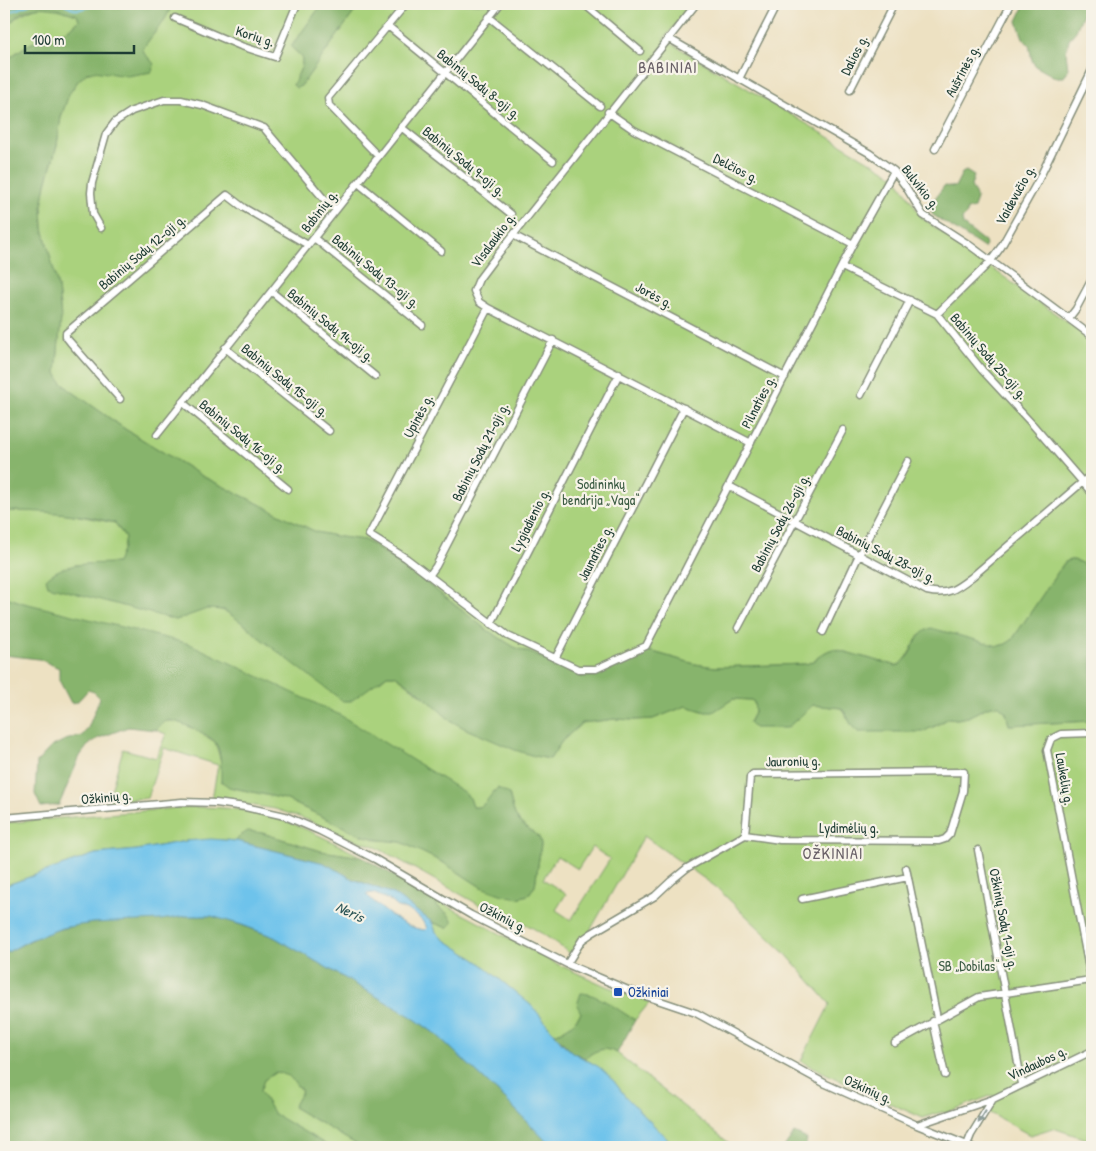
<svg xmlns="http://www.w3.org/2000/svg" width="1096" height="1151" font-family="'Patrick Hand',sans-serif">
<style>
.green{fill:#aad27d;stroke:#648858;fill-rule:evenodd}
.forest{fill:#87b46c;stroke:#537850}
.water{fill:#6ec3eb;stroke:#468090;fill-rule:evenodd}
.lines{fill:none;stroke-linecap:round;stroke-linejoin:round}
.stream{stroke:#6ec3eb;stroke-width:2}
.street-casing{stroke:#868f7b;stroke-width:9}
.street{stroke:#fff;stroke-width:6}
.oneway{fill:#8f9e9a}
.transit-dot{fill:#1a4fb4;stroke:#f7f3e8;stroke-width:2}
.labels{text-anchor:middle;stroke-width:4.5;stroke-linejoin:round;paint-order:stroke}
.street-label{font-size:14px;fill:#1f3d34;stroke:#f7f3e8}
.park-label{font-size:14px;fill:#3b5b43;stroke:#f7f3e8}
.transit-label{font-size:14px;fill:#164399;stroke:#f7f3e8;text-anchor:start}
.water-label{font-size:15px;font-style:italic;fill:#2f5859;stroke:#f7f3e8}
.quarter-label{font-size:16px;letter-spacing:1px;fill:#696067;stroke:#f7f3e8}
</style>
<rect width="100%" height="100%" fill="#f7f3e8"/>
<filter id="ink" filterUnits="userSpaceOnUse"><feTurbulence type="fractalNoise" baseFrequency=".02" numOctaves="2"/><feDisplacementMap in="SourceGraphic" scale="10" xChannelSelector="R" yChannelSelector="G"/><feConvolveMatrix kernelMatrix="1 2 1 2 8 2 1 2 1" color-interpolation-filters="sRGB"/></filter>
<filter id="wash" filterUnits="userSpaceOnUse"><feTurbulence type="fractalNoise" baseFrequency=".0096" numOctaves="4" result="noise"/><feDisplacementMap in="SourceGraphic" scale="20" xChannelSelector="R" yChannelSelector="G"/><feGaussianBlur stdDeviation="1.12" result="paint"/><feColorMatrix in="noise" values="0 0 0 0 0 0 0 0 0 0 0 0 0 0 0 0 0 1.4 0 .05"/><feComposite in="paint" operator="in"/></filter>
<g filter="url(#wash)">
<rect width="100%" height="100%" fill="#ede1c2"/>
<path class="green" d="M173,4H322L291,47L302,57V66L293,85L301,86L360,4H692L664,39L896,177L922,218L1092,340V570C1083,565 1074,555 1064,563L1012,640L1006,644L998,646L919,635L905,660L897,666L834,649C822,651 817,661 806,664L715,667L695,664L646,650L597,674L582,677L533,654L514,647L487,630L428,584L375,546L364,540L340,537L316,532L202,476L125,429L70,390L61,382L56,373L61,318L58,287L43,228L42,206L46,184L57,145L61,117L69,94L78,81L88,72L154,64L144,53L143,48L165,19Z
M41,6L55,8L77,15L79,20C70,33 57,32 45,37C29,43 17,52 4,62C4,53 2,42 4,34C8,18 27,11 41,6Z
M4,511H53L115,523L125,537L123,548L118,563L75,565L176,620C186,617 196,611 206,609C227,605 247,626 261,639L380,681L387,675H395L466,729L534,756L550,759L562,741L582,723L615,719L634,720L653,719L686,706L706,712L720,707L733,699L751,700L754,702L755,705V711L749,722L755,728L813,705L841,708L855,730L932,728L949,718L957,719L968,717L987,707L998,705L1006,712L1009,725L1092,721V1141L1053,1128L1030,1135L988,1112L995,1101L993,1095L945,1113L942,1112L923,1118L849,1085L801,1061L830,1004L785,953L716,887L644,836L575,957C547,937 529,921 494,913L374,846L336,834L308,820L275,809L212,799L218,765L164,748L147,798L108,801L123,749L156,758L166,734L156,730C159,727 161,723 164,722C178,716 203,735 215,742L229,787L285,799L361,835L380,840L401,842L444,863L481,887L528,895L535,886L541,844L539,837C516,820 516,822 509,794L494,791C488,799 484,809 473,807L470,798L4,596ZM592,847L610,859L571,920L556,910L566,894L543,879L557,856L578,869Z
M188,807C216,807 244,808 271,816C303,826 333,842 362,857L321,851L262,833L240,836L236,841L224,840L186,841L137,850L95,854L4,886V823Z
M431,897L555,963L608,987L650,1002L635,1020L605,1002L581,1013L571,1026L555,1034L533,1007L479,962L442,938L436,932L432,922L447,928L448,914L439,908Z
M603,1049L610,1050L617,1053L734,1147H675L625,1096L613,1080L585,1058L595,1051Z
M276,1072L289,1075L302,1092L293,1107L361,1147H330L274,1115L260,1091L264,1080Z"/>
<path class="forest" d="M4,4H173L165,19L143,48L144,53L154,64L152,72L127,76L94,71L88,72L78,81L69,94L61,117L57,145L46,184L42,206L43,228L58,287L61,318L56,373L61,382L70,390L125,429L202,476L316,532L340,537L364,540L374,546L428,584L487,630L514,647L533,654L582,677L597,674L646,650L695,664L715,667L806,664C817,661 822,651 834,649L897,666C914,659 911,635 931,628L998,646L1006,644L1012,640L1064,563C1074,555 1083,565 1092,570V721L1009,725L1006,712L998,705L987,707L968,717L957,719L949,718L923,732H859C849,727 849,715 841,708L813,705L787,728H754L749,723L755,711L754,702L751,700L733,699L713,712H706L686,706L653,719L634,720L615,719L582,723L562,741L550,759L534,756L515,750L466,729L451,721L418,691L395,675H387L351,701H343L261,639L248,627L224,610L207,609L176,620L48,586L46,579C64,561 94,564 117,563L123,548L125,537L115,523C78,513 42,511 4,511V62C17,52 29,43 45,37C57,32 70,33 79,20L77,15C47,5 21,0 4,34Z
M322,4H360L301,86L296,88L293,85L302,66V57L291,47Z
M1025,4H1092L1084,11L1076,31L1069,39L1066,51L1068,70L1064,77H1055L1035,66L1032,60L1029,45L1023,38L1017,21Z
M966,171L974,176L971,186L977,198L974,208L967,210V214L962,219L963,225L985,242L986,246L984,248L933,215C927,205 938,195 944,186L955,187L962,173Z
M4,596L20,602L190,644L340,715L462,791L470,798L473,807C486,809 488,795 498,788L509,794C516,822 516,820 539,837L541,844L535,886L528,895L518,898L503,895L481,887L444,863L401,842L380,840L361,835L285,799L229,787L221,781C221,770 222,752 215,742C209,735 177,719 168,721C162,722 160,725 156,730L128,727L99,738L89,744L80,756L59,805L41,807L35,794L37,762L51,747L65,740L82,736L88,728L100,698L94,692L88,690L77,702L71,703L59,680V668L39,659L4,655Z
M248,831L262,833L321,851L362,857L431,897L439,908L448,914L452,920V924L447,928L432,922L393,894L353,879L324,863L236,841L240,836Z
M186,916H211L227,920L274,937L412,1017L437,1035L506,1100L552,1147H361L293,1107L302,1091L289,1076L276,1072L264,1080L260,1091L274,1114L330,1147H4V954C23,944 43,933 64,928C103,918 146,922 186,916Z
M581,993C600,994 619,1011 635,1020L617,1053C604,1046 596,1050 585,1058L572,1052L555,1034C565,1029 575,1024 581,1013L577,1005Z
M794,1133L807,1139L805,1147H784Z"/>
<path class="water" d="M211,839L236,841L324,863L353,879L393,894L432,922L436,932L442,938L479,962L533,1007L562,1043L572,1052L599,1067L613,1080L625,1096L675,1147H552L506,1100L437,1035L412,1017L274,937L242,925L211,916H186L161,920L92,923L62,928L30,940L4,954V886L95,854L137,850L186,841ZM373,893L391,901L399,908C409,908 423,919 427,928L425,930C403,928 381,909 366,894Z"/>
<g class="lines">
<path class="stream" d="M65,4C74,13 84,9 93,4
M4,17L12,11L30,4"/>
</g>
</g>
<g filter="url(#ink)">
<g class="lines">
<g class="street-casing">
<path id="street" d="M584,4L640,51
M696,4L491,263L479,279L474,291L479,302L488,308L751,443
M489,17L600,106
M175,18L241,46L275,57L297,4
M388,26L553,161
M668,38L869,153L894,171L906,187L923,215L968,244L1092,336
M739,79L777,4
M850,90L894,4
M608,112L634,130L853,244
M401,127L511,214
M935,149L1011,4
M378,156L329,105L328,98L406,4
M358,183L441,251
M101,228L93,214L91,193L92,183L106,134L115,122L132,111L164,100H181L202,105L264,128L323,198L336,210
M513,235L785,377
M314,238L422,325
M842,267L937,314L982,370L1033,425L1092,493
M272,292L375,376
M488,308L369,535L406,558L508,636L578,669H596L646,646L853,244L894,171
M937,314L990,262L1001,247L1038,181L1092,70
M1069,318L1076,309L1092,279
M225,348L329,431
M861,395L910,300
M120,399L70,342L66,337V333L227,195L244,208L308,245
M182,402L288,489
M157,435L500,4
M729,486L927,591C948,596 956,589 973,576L1092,474
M429,576L436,566L553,340
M491,624L619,374
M738,628L843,430
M823,632L859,555L908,461
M556,657L684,408
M1092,733L1061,734L1051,739L1047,750L1092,984
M4,818L182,802L216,803L245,807L285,816L320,831L375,859L471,915L567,964L628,990L696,1013L826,1084L917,1125L972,1147
M978,850L1022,1084
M906,868L937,1018
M802,899L908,877
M567,964L582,940L592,933L655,896L671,881L687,868L745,835L750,777L753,774L964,772L963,791L950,834L945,839L939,841L780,840L745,835
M933,1021L945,1075
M895,1043L979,997L1091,980
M917,1125L993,1099L1092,1051
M967,1145L971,1135L993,1099"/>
</g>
<use href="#street" class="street"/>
</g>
<defs><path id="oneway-solid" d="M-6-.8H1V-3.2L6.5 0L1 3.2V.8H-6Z" transform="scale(1.25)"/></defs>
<use class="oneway" href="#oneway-solid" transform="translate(982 1117) rotate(122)"/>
</g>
<rect class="transit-dot" x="613" y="987" width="10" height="10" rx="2.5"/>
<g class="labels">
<g class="street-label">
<text transform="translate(255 36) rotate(18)" y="5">Korių g.</text>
<text transform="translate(854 55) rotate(-63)" y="5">Dalios g.</text>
<text transform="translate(962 71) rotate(-62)" y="5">Aušrinės g.</text>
<text transform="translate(479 84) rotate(39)" y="5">Babinių Sodų 8-oji g.</text>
<text transform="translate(464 161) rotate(39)" y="5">Babinių Sodų 9-oji g.</text>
<text transform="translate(736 168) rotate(27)" y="5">Delčios g.</text>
<text transform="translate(921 187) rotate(52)" y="5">Bulvikio g.</text>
<text transform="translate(1015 195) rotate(-61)" y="5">Vaidevučio g.</text>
<text transform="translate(319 211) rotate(-52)" y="5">Babinių g.</text>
<text transform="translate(493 240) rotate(-53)" y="5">Visalaukio g.</text>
<text transform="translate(142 252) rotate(-40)" y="5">Babinių Sodų 12-oji g.</text>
<text transform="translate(376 271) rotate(39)" y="5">Babinių Sodų 13-oji g.</text>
<text transform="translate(654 295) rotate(28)" y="5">Jorės g.</text>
<text transform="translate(331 325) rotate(39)" y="5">Babinių Sodų 14-oji g.</text>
<text transform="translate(989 356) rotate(49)" y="5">Babinių Sodų 25-oji g.</text>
<text transform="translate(285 380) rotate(39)" y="5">Babinių Sodų 15-oji g.</text>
<text transform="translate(758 402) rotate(-63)" y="5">Pilnaties g.</text>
<text transform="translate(418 416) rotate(-62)" y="5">Upinės g.</text>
<text transform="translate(243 436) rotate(39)" y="5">Babinių Sodų 16-oji g.</text>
<text transform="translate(480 452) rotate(-63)" y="5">Babinių Sodų 21-oji g.</text>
<text transform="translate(530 520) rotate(-63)" y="5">Lygiadienio g.</text>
<text transform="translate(780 523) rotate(-62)" y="5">Babinių Sodų 26-oji g.</text>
<text transform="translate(595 553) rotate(-63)" y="5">Jaunaties g.</text>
<text transform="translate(886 554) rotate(27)" y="5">Babinių Sodų 28-oji g.</text>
<text transform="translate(793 761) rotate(-1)" y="5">Jauronių g.</text>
<text transform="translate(1065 779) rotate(80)" y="5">Laukelių g.</text>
<text transform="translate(106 797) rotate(-5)" y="5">Ožkinių g.</text>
<text x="849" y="833">Lydimėlių g.</text>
<text transform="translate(503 917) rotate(27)" y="5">Ožkinių g.</text>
<text transform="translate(1004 919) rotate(79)" y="5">Ožkinių Sodų 1-oji g.</text>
<text transform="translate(1037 1063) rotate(-25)" y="5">Vindaubos g.</text>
<text transform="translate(868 1089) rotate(24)" y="5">Ožkinių g.</text>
</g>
<g class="park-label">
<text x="601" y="489">Sodininkų<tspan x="601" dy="16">bendrija „Vaga“</tspan></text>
<text x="969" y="971">SB „Dobilas“</text>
</g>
<g class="transit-label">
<text x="628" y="997">Ožkiniai</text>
</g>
<g class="water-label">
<text transform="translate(350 912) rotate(26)" y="5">Neris</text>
</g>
<g class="quarter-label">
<text x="668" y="73">BABINIAI</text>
<text x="833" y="859">OŽKINIAI</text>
</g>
</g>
<rect width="1096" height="1151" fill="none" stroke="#f7f3e8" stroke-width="20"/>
<path d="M25 45v8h109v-8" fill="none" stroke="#1f3d34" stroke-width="2.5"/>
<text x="32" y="45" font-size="15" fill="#1f3d34" stroke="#f7f3e8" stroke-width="4" paint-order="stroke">100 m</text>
</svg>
